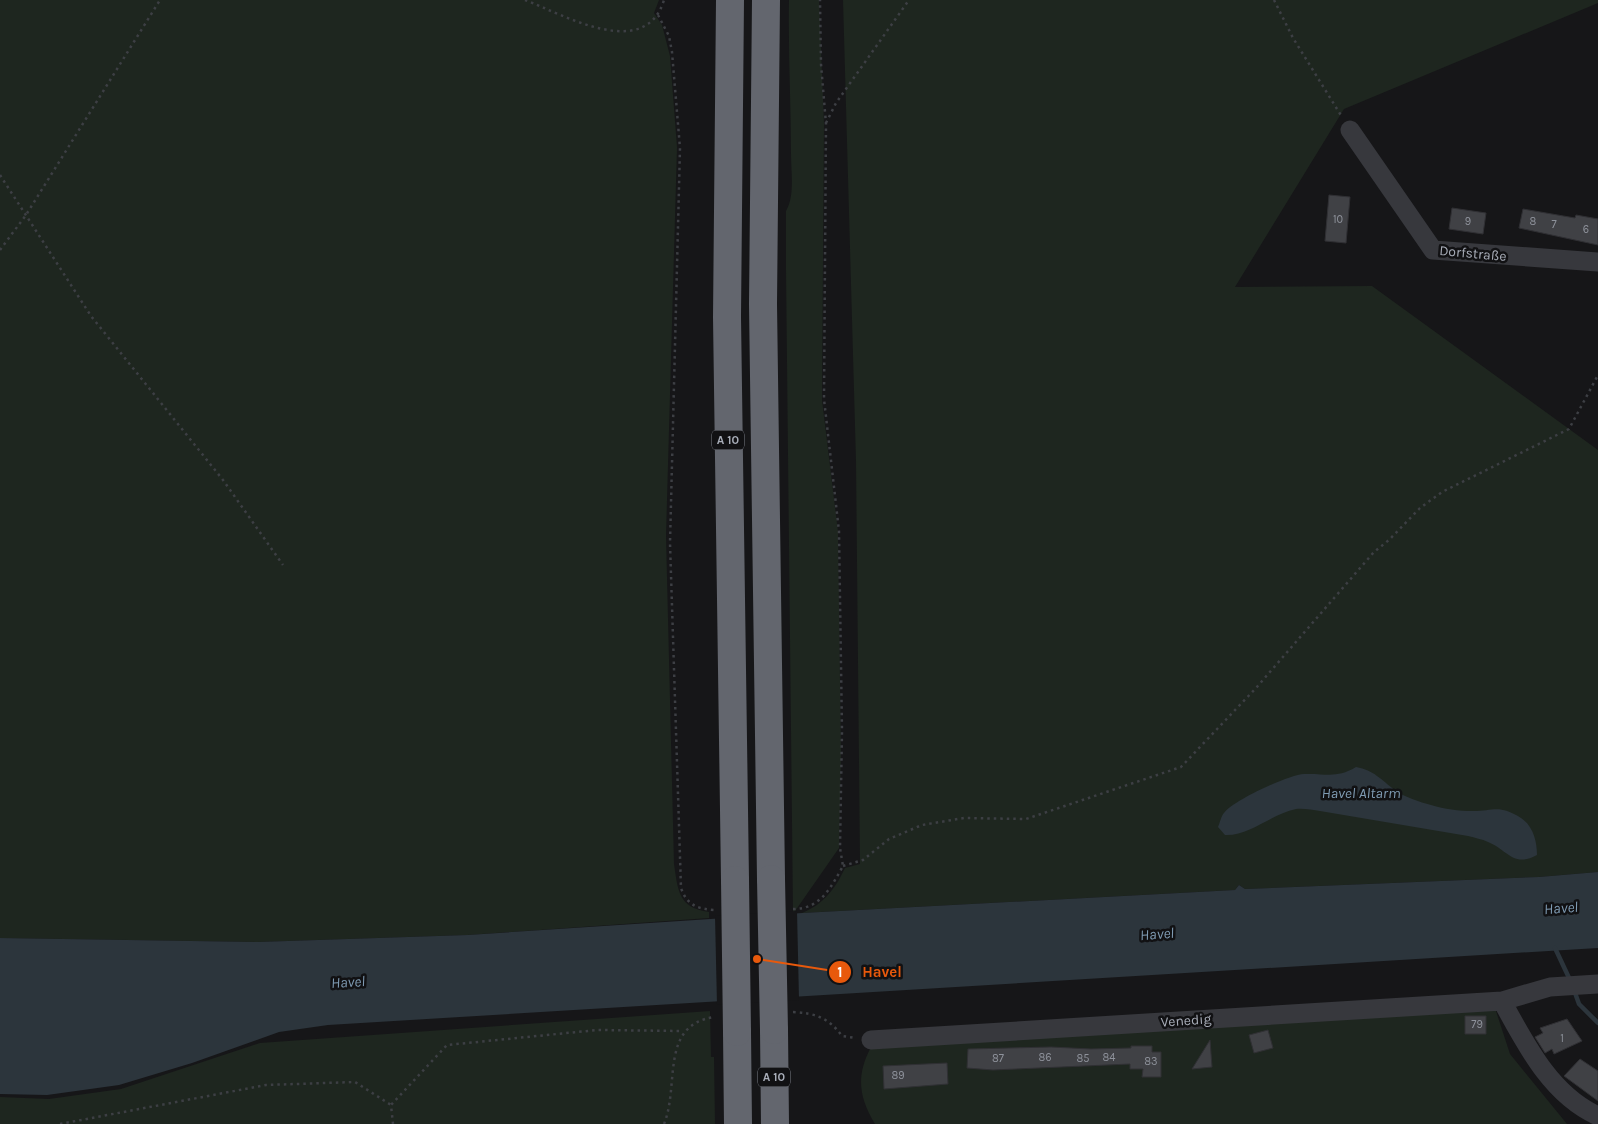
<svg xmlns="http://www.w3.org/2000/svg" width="1598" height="1124" font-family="Karla,sans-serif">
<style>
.green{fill:#1e261f}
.water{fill:#2c353c}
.pier{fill:#161618}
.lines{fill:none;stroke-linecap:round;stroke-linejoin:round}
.stream{stroke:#2c353c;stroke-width:4.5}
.building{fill:#404145;stroke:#303034}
.path{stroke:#3d3f44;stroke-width:2.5;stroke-dasharray:2.5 4;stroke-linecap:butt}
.minor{stroke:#37383d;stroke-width:19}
.highway{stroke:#63666e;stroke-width:28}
.highway-bridge{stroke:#63666e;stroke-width:28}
.labels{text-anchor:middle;stroke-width:5;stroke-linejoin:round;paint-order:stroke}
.number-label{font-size:11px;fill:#8e929b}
.shield{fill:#111113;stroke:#7b7e86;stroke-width:1}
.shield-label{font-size:12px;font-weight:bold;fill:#a8adb8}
.street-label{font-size:14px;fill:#a8adb8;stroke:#111113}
.water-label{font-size:15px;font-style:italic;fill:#7f9bb3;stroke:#111113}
.leader{fill:none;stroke:#e8590c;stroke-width:2}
.callout-dot{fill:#e8590c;stroke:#111113;stroke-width:2}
.mark-label{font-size:15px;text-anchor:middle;font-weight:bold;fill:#fff}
.callout-label{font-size:15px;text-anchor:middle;font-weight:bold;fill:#e8590c;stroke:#111113;stroke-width:5;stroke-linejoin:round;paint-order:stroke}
</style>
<rect width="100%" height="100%" fill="#161618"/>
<path class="green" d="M0,0H659L654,13L662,25L670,56L677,147L666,536L674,864C678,890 678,908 709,912V918L468,935L258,942L0,938Z
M789,0H819L824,124L822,400L838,532L841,754L839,848L793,914L786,270V211C795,196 791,172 791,154C791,103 788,52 789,0Z
M843,0H1598V3L1344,109L1235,287L1372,286L1598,450V872L1539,877L1245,889L1239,885L1235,890L802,913C824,904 835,889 845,868L860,864L856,461Z
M1494,1005L1510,1054L1567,1124H875C859,1097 856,1077 870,1049Z
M710,1011L711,1057H714L715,1124H0V1097L49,1099L121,1089L260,1043Z"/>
<path class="water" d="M1356,767C1374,770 1381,780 1395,790C1404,797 1420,802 1431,805C1445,809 1458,811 1473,811C1494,811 1499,804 1521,818C1533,826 1537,841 1537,855C1513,868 1508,850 1488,842C1482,839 1475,838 1468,836L1320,811C1313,810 1303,808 1296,809C1271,814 1250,836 1225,835L1218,827C1220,823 1221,816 1224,813C1234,800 1288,775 1304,774C1326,773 1336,779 1356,767Z
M1598,872V948L328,1025L279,1032L192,1063L119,1085L47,1095L0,1094V938L258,942L468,935L802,913L1235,890L1239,885L1245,889L1539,877Z"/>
<path class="pier" d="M797,911L799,1000L717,1005L715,916Z"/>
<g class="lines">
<path class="stream" d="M1555,948L1570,980
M1574,990L1579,1004L1598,1023"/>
</g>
<path class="building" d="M1329,195L1350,197L1346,243L1325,241Z
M1452,208L1486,213L1483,234L1449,229Z
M1523,209L1575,218L1576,215L1598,219V245L1519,228Z
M1465,1016H1486V1034H1465Z
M1567,1019L1582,1041L1554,1054L1552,1049L1545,1053L1535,1037L1543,1033L1540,1028Z
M1268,1030L1273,1048L1254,1053L1249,1035Z
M1210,1040L1212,1067L1192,1069Z
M1131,1046H1152V1052H1161V1077H1142L1143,1069H1130V1064L993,1070L967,1068L968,1049L1051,1047L1091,1049L1131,1048Z
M1580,1059L1598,1071V1101L1564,1076Z
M947,1063L948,1084L884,1089L883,1066Z"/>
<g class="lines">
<path class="path" d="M525,0C564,15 645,62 664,0
M1274,0L1293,38L1342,117
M658,15L669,36L672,52L680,148L670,543L681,888C687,905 697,909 715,910
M826,123L836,103L909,0
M0,175L91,316L223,480L283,565
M0,250L26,215L160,0
M843,866L863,860L889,839L922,825L964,818L1026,819L1181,767L1256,688L1374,552L1389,540L1420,508L1442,492L1569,429L1598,375
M793,909C821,909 831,887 843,866L840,848L842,731L839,531L824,399L826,124L821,64L820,0
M793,1012C815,1013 829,1018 842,1036L856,1038
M60,1124L266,1085L355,1082L391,1105
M393,1124L391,1105L447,1045L597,1030L683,1031
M664,1124C680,1085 659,1024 715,1017"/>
<path class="minor" d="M1350,130L1433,250L1598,262
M1502,1001C1526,1045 1551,1095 1598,1116
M871,1040L1502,1001L1550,987L1598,984"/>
<path class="highway" d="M730,0L727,317L735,880
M766,0L763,304L771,879
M774,1030L775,1124
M737,1032L738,1124"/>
<path class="highway-bridge" d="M771,879L774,1030
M735,880L737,1032"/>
</g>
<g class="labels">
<g class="number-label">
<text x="1338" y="223">10</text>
<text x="1468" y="225">9</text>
<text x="1533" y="225">8</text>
<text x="1554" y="228">7</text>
<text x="1586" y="233">6</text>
<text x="1477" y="1028">79</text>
<text x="1562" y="1042">1</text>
<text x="1045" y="1061">86</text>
<text x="1109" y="1061">84</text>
<text x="998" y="1062">87</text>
<text x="1083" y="1062">85</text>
<text x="1151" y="1065">83</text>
<text x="898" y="1079">89</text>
</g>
<g class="shield">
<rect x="712" y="430.5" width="32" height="19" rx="4"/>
<rect x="758" y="1067.5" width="32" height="19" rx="4"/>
</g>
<g class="shield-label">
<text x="728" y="444">A 10</text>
<text x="774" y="1081">A 10</text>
</g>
<g class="street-label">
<text transform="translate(1473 253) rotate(5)" y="5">Dorfstraße</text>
<text transform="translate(1186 1020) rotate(-4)" y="5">Venedig</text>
</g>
<g class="water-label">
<text x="1361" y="798">Havel Altarm</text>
<text transform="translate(1561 908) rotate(-4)" y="5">Havel</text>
<text transform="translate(1157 934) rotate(-4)" y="5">Havel</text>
<text transform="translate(348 982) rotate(-3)" y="5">Havel</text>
</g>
</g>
<path class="leader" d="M757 959L840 972"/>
<g class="callout-dot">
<circle cx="757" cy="959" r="5"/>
<circle cx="840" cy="972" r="12"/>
</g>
<g class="mark-label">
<text x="840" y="977">1</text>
</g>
<g class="callout-label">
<text x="882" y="977">Havel</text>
</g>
</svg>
